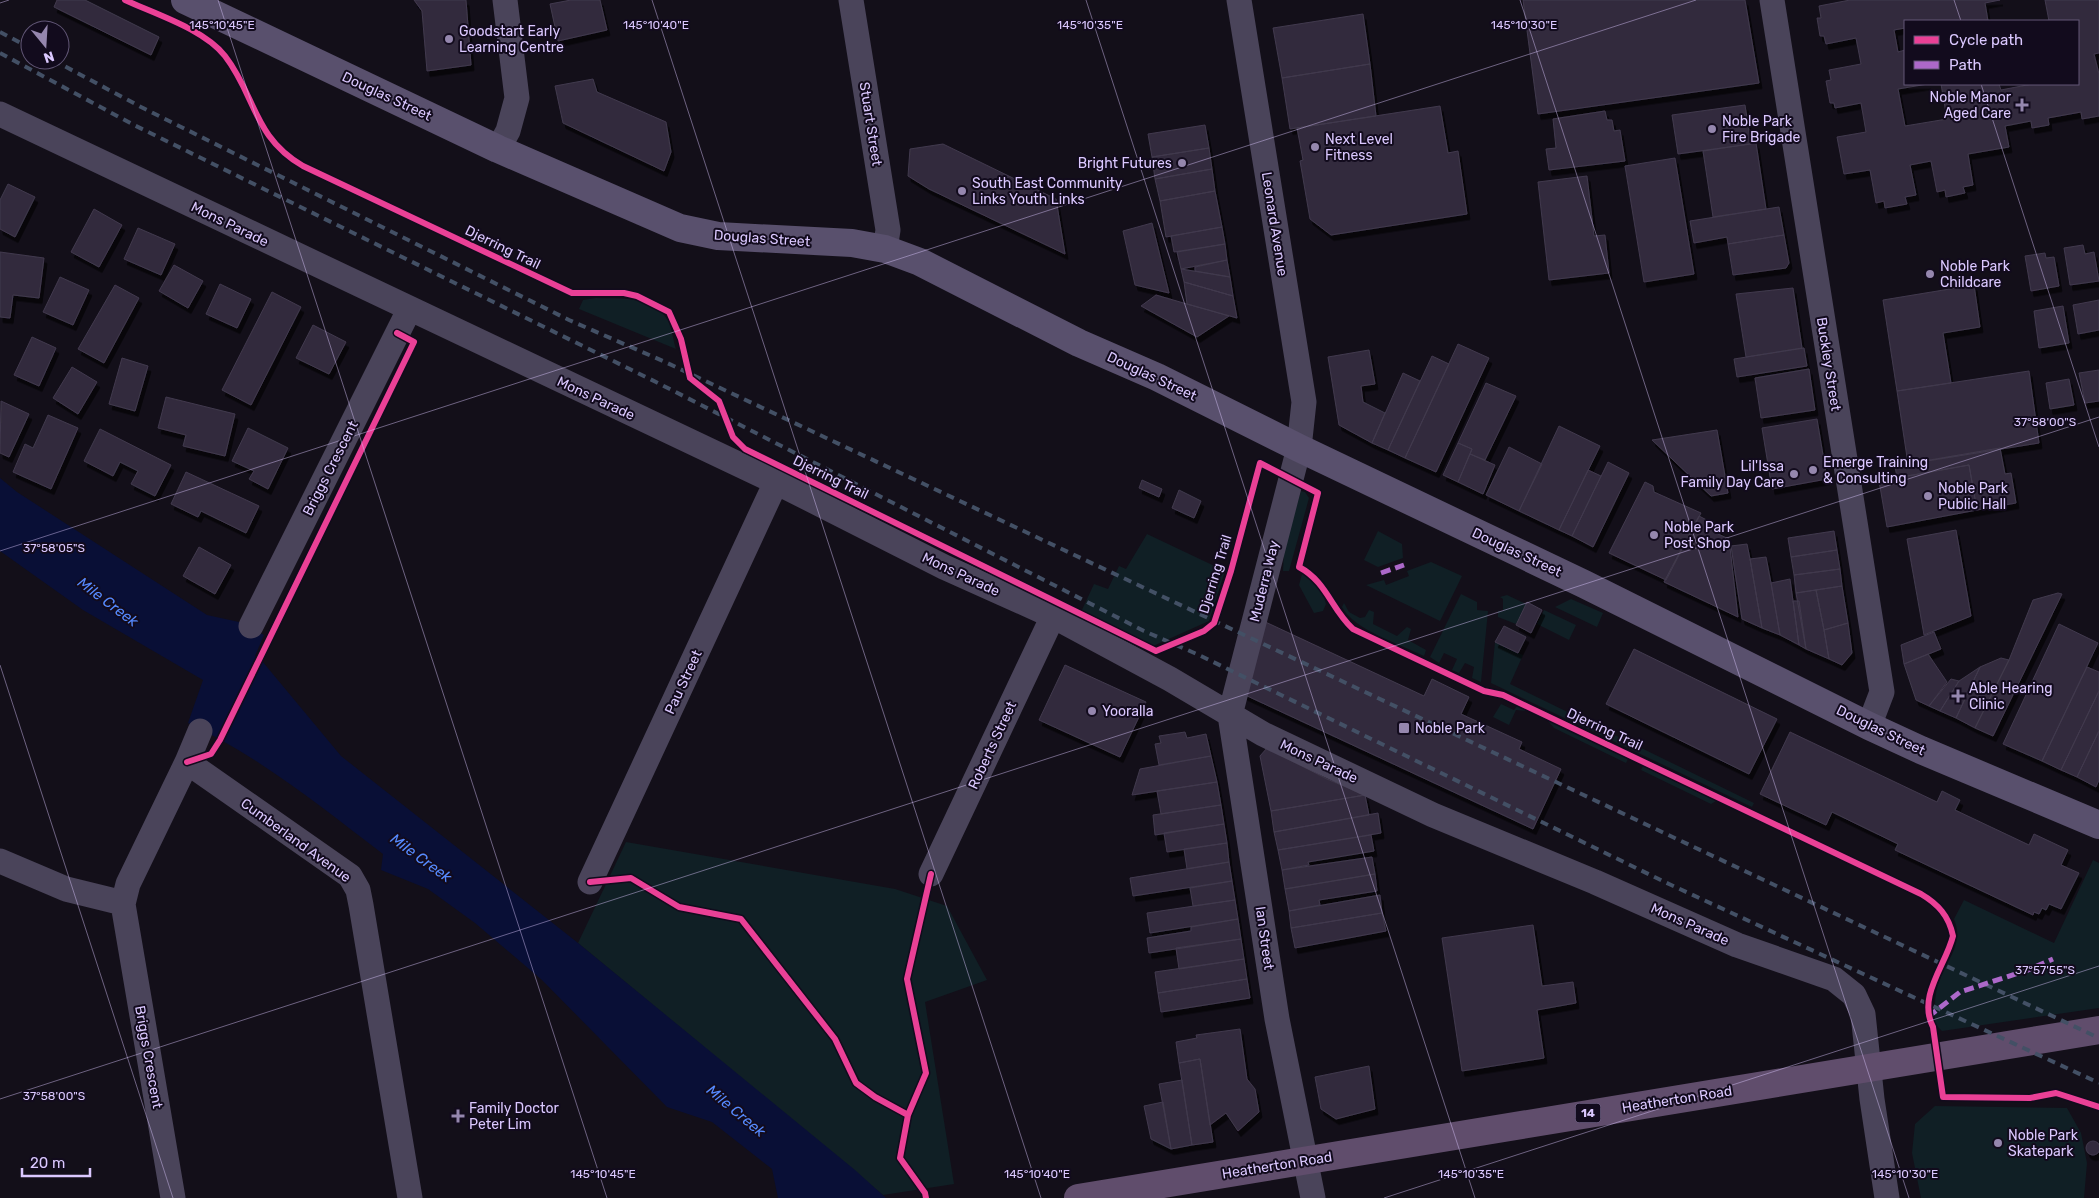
<svg xmlns="http://www.w3.org/2000/svg" width="2099" height="1198" font-family="Rubik,sans-serif">
<style>
.green{fill:#101f25}
.water{fill:#090f36}
.building{fill:#332c3c;stroke:#41394e;filter:url(#shadow)}
.lines{fill:none;stroke-linecap:round;stroke-linejoin:round}
.street{stroke:#4a445a;stroke-width:25}
.secondary{stroke:#59506d;stroke-width:28}
.primary{stroke:#604d6c;stroke-width:28}
.rail{stroke:#435065;stroke-width:4;stroke-dasharray:8 6;stroke-linecap:butt}
.quiet{stroke:#ac68c9;stroke-width:5;stroke-dasharray:10 5;stroke-linecap:butt}
.cycleway-casing{stroke:#120b1d;stroke-width:9}
.cycleway{stroke:#ea4096;stroke-width:6}
.ticks{fill:none;stroke:#dbc8ff;stroke-width:1;stroke-opacity:0.45}
.poi-dot{fill:#9587ae;stroke:#120b1d;stroke-width:2}
.labels{text-anchor:middle;stroke-width:4;stroke-linejoin:round;paint-order:stroke}
.shield{fill:#120b1d;stroke:#9f8fbb;stroke-width:1}
.shield-label{font-size:12px;font-weight:bold;fill:#dbc8ff}
.poi-label{font-size:14px;fill:#dbc8ff;stroke:#120b1d;text-anchor:start}
.street-label{font-size:14px;fill:#dbc8ff;stroke:#120b1d}
.water-label{font-size:15px;font-style:italic;fill:#568aff;stroke:#120b1d}
.ticks-label{font-size:12px;text-anchor:middle;fill:#dbc8ff;stroke:#120b1d;stroke-width:4;stroke-linejoin:round;paint-order:stroke}
</style>
<defs>
<filter id="shadow"><feDropShadow dx="3" dy="5.5" stdDeviation="0" flood-color="#0009"/></filter>
</defs>
<rect width="100%" height="100%" fill="#130f19"/>
<path class="green" d="M596,298C620,299 651,295 667,319C672,327 673,340 676,349L579,309L583,300Z
M1301,491L1305,492L1309,498L1289,571H1283L1284,550Z
M1378,531L1402,544L1403,558L1378,567L1364,560Z
M1147,534L1225,571L1209,621L1153,646L1081,612L1094,584L1108,589L1119,566L1126,569Z
M1431,562L1462,576L1440,621L1366,585L1384,580L1386,585L1409,576L1407,571Z
M1302,574C1313,581 1323,590 1326,604L1323,611L1314,613L1299,585Z
M1461,594L1477,602V610L1488,611L1481,682L1472,678L1474,667L1465,663L1459,673L1452,670L1457,659L1444,653L1439,663L1430,657Z
M1507,595L1526,604L1516,624L1498,617V611H1503V599L1500,597Z
M1571,599L1603,613L1597,627L1555,607Z
M1344,603L1349,612L1360,618L1365,617L1369,610L1374,612L1373,624L1397,636L1407,627L1411,629L1408,640L1426,650L1424,656C1400,644 1354,630 1342,607Z
M1544,610L1576,625L1569,640L1537,624Z
M1495,642L1523,655L1510,684L1754,803L1752,807L1491,683Z
M1501,704L1514,710L1517,706L1527,711L1516,710L1509,725L1493,717Z
M1547,720L1628,759L1626,763L1554,728Z
M1643,766L1716,801L1711,804L1641,770Z
M626,842L895,889L947,906L987,980L925,1002L954,1184L883,1195L578,943Z
M2093,860L2099,863V1008L1942,1031L1935,1024C1935,1011 1934,997 1938,985C1945,961 1965,945 1954,919L1964,900L2054,943Z
M1935,1106L2067,1108L2081,1133L2087,1163L2084,1198H1921L1912,1153L1915,1124Z"/>
<path class="water" d="M0,478L17,492L207,615L239,622L264,635L255,656L262,661L341,756L578,943L855,1170L886,1198H778L772,1169L712,1122L667,1107L542,980L475,923L428,889L381,870L383,854C320,806 260,757 188,723L203,680L83,610L0,551Z"/>
<path class="building" d="M57,0H85L159,37L151,55L54,7Z
M414,0H466L471,65L427,71L422,11Z
M571,0H600L607,30L558,41L550,4Z
M1523,0H1745L1759,83L1538,114Z
M1850,0H2000L1985,3L1988,21H1905V28L1894,30L1898,52L1905,50V84H1928L1898,89L1905,126L1947,119L1941,84H1999L2001,90L2032,84H2078V21H2049L2045,0H2099V53L2094,54L2099,74V116L2082,119L2081,112L2048,118L2049,125L2032,128L2031,121L2005,126L2009,147L1968,154L1973,185L1963,187L1965,193L1946,197L1945,190L1937,192L1931,161L1910,165L1916,195L1905,197L1907,204L1885,208L1884,201L1876,203L1870,170L1844,174L1837,137L1866,132L1861,103L1835,108L1834,103H1830L1826,81L1831,80L1829,70L1861,64L1856,38L1826,44L1824,36H1820L1817,18H1821L1819,6Z
M1363,14L1370,64L1282,78L1273,28Z
M1370,64L1376,116L1290,129L1282,78Z
M593,79L597,92L666,122L671,152L664,171L563,123L555,86Z
M1745,105L1751,144L1678,154L1672,115Z
M1440,106L1448,153L1458,151L1467,214L1331,235L1310,219L1300,161L1303,160L1297,128Z
M1605,111L1607,120H1612L1614,131L1620,130L1625,161L1549,170L1546,149L1556,148L1553,119Z
M1205,125L1209,148L1152,157L1148,134Z
M1756,143L1766,209L1713,217L1703,151Z
M943,144L1056,199L1065,254L929,189L908,176L910,149Z
M1209,148L1212,169L1155,179L1152,157Z
M1675,158L1694,274L1644,282L1625,166Z
M1212,169L1215,191L1160,201L1155,179Z
M1587,176L1594,236L1605,235L1609,273L1549,280L1538,182Z
M8,184L35,197L15,237L0,229V200Z
M1215,191L1222,227L1166,237L1160,201Z
M1779,207L1784,235L1728,244L1727,237L1694,243L1690,221Z
M94,209L122,225L99,267L71,252Z
M1152,223L1169,293L1135,285L1123,231Z
M1222,227L1225,244L1174,252L1171,236Z
M138,228L175,244L161,275L124,259Z
M1784,235L1789,263L1786,268L1733,275L1728,244Z
M1225,244L1227,260L1181,269L1177,252Z
M2083,245L2085,254L2094,252L2099,281L2070,285L2064,248Z
M0,252L44,258L39,298L13,295L10,318L0,317Z
M2045,253L2046,258L2054,257L2059,286L2031,291L2025,256Z
M1227,260L1230,277L1195,271V267Z
M174,265L203,281L188,308L159,291Z
M1181,269L1230,277L1233,296L1184,282Z
M60,277L89,290L73,325L43,312Z
M1184,282L1233,296L1237,318L1187,304Z
M220,284L251,299L237,328L206,314Z
M115,285L139,298L104,363L78,349Z
M1974,285L1980,327L1943,333L1951,383L1897,391L1883,300Z
M1793,288L1802,348L1746,357L1736,294Z
M272,292L301,307L251,405L222,390Z
M1156,295L1187,304L1229,316L1197,337L1141,306Z
M2099,300V330L2078,334L2073,305Z
M2063,306L2069,343L2039,348L2034,311Z
M313,325L346,342L329,374L296,358Z
M32,337L56,348L39,386L14,375Z
M1458,344L1489,358L1436,472L1405,458Z
M1804,348L1807,366L1737,377L1734,359Z
M1369,350L1375,384L1361,386L1363,402L1385,413L1372,443L1339,425L1328,357Z
M1432,356L1449,364L1405,458L1388,450Z
M122,358L148,366L135,411L109,404Z
M72,367L97,382L78,414L53,398Z
M1809,369L1815,410L1761,418L1755,378Z
M2099,370V401L2085,403L2079,373Z
M2029,371L2039,443L1908,464L1897,391Z
M1403,373L1420,381L1388,450L1372,443Z
M2069,379L2074,405L2050,409L2046,383Z
M1486,383L1516,396L1485,460L1470,454L1472,449L1458,443Z
M166,397L235,414L225,456L183,446L186,435L158,428Z
M1,401L29,414L9,457L0,453Z
M48,415L78,428L51,489L13,472L25,444L33,448Z
M1817,419L1827,479L1772,489L1762,428Z
M1559,426L1600,446L1559,530L1519,511Z
M248,428L288,448L268,489L249,479L254,471L232,461Z
M100,429L171,465L155,496L131,484L138,471L120,462L113,476L84,461Z
M1717,430L1728,493L1711,496L1652,440Z
M1458,443L1472,449L1458,482L1443,475Z
M1509,447L1542,464L1519,511L1486,495Z
M2000,448L2005,474L2011,473L2016,503L1977,510L1969,465L1897,478L1895,466Z
M1470,454L1495,465L1483,494L1458,482Z
M1608,462L1629,473L1593,547L1572,536Z
M1969,465L1977,510L1887,527L1879,481Z
M1588,470L1601,476L1572,536L1559,530Z
M186,472L259,506L246,533L201,511L198,517L171,504Z
M1142,480L1162,489L1159,497L1139,488Z
M1645,482L1653,486L1654,492L1701,513L1666,580L1609,553Z
M1179,490L1201,501L1194,518L1172,508Z
M1699,516L1720,527L1718,534L1729,539L1738,617L1664,582Z
M1956,530L1971,616L1924,635L1907,539Z
M1834,531L1837,550L1791,557L1788,538Z
M1747,544L1750,559L1762,628L1742,619L1731,546Z
M199,547L231,565L215,594L183,576Z
M1837,550L1840,569L1794,575L1791,557Z
M1766,557L1771,583L1780,635L1762,628L1750,559Z
M1840,569L1842,586L1796,593L1794,575Z
M1790,579L1799,645L1780,635L1771,583Z
M1842,586L1848,623L1824,630L1816,590Z
M1816,590L1824,630L1829,659L1806,649L1796,593Z
M2058,593L2062,594L1993,736L1975,728L2009,660L2033,600Z
M1793,601H1799L1806,649L1799,645Z
M1527,602L1542,610L1531,633L1516,625Z
M1259,619L1424,696L1432,679L1469,697L1461,714L1522,742L1519,749L1561,769L1533,829L1243,694Z
M1848,623L1852,653L1842,665L1829,659L1824,630Z
M2059,624L2098,643L2042,761L2003,744Z
M1504,626L1526,637L1518,653L1495,642Z
M1934,632L1941,649L1904,664L1901,645Z
M1634,649L1777,719L1749,774L1606,704Z
M1928,654L1947,682L1929,706L1916,700L1904,664Z
M2001,658L2009,660L1975,728L1956,718L1980,667Z
M1065,665L1146,702L1120,757L1039,720Z
M1980,667L1956,718L1940,711L1959,681Z
M2087,667L2099,672V691L2061,770L2042,761Z
M1951,679L1959,681L1940,711L1929,706Z
M2099,691V731L2077,777L2061,770Z
M2099,731V780L2096,787L2077,777Z
M1185,732L1187,738L1206,734L1211,756L1159,765L1155,744L1161,743L1159,736Z
M1790,732L1937,802L1942,791L1960,800L1955,810L2029,845L2034,834L2068,850L2061,865L2079,873L2061,909L2049,904L2046,910L2042,908L2039,914L2034,912L2033,915L1895,850L1898,844L1832,812L1826,825L1760,794Z
M1267,748L1327,779L1365,795L1271,811L1260,756Z
M1211,756L1217,782L1132,795L1140,769Z
M1217,782L1221,805L1161,814L1157,791Z
M1365,795L1369,815L1274,832L1271,811Z
M1221,805L1224,824L1155,835L1153,815Z
M1378,813L1381,833L1278,850L1274,832Z
M1224,824L1227,843L1167,852L1164,833Z
M1371,835L1374,851L1308,862L1309,865L1282,870L1278,850Z
M1227,843L1229,862L1187,869L1184,849Z
M1372,857L1375,874L1285,889L1282,870Z
M1229,862L1232,881L1133,896L1130,878Z
M1375,874L1377,891L1319,900L1320,905L1289,911L1285,889Z
M1232,881L1235,900L1193,906L1190,888Z
M1380,895L1382,913L1291,928L1289,911Z
M1235,900L1238,919L1150,933L1147,913Z
M1382,913L1386,931L1295,948L1291,928Z
M1238,919L1241,939L1149,953L1147,938L1191,931V927Z
M1533,925L1542,986L1573,982L1576,1003L1537,1010L1544,1058L1462,1071L1442,938Z
M1241,939L1244,959L1179,969L1176,948Z
M1244,959L1247,979L1158,993L1155,972Z
M1247,979L1250,998L1161,1012L1158,993Z
M1240,1029L1247,1079L1255,1089L1259,1112L1238,1131L1226,1113L1210,1125L1200,1059L1179,1063L1176,1042L1197,1038L1196,1035Z
M1200,1059L1213,1142L1192,1145L1179,1063Z
M1369,1066L1375,1109L1336,1119L1321,1109L1315,1077Z
M1182,1080L1192,1145L1171,1149L1159,1084Z
M1163,1102L1171,1149L1151,1139L1144,1106Z
M2086 1148a7 7 0 1 1 14 0a7 7 0 1 1-14 0Z"/>
<g class="lines">
<path class="street" d="M851,0L888,230L885,249
M1239,0L1304,402L1299,448L1230,715L1277,1019L1313,1198
M1772,0L1882,692L1869,726
M0,114L776,482L944,567L1053,616L1170,679L1263,734L1433,815L1595,882L1737,945L1834,979L1854,995L1863,1014L1872,1099L1887,1198
M498,149L508,131L517,98L505,0
M251,626L409,310
M187,762L200,731
M0,861L66,889L123,903
M931,874L1053,616
M590,882L776,482
M173,1198L123,904L128,884L187,762L350,876L358,890L361,905L410,1198"/>
<path class="secondary" d="M185,0L498,149L680,228L718,236L852,243L885,249L920,262L1079,343L1157,377L1299,448L1584,584L1869,726L1921,750L2099,825"/>
<path class="primary" d="M1078,1198L2099,1030"/>
<path class="rail" d="M0,32L30,48
M0,53L134,125L656,382L1144,631L1199,655L1669,884L2099,1083
M53,60L141,107L569,320L663,361L2099,1038"/>
<path class="quiet" d="M1381,573L1404,565
M1928,1017L1960,992L2028,970L2053,959"/>
<g class="cycleway-casing">
<path id="cycleway" d="M125,0C155,14 204,29 225,56C256,96 253,137 303,166L572,293H624L637,296L669,312L681,339L690,378L719,401L733,437L745,449L1156,651L1204,631L1214,623L1231,571L1260,463L1318,493L1299,567C1327,582 1331,609 1353,629L1484,691L1503,695L1921,894C1938,904 1949,916 1953,936C1946,965 1917,996 1933,1027L1943,1097L2030,1098L2056,1093L2099,1107
M187,762L211,754L220,740L414,342L397,333
M590,882L631,878L679,907L741,919L835,1039L856,1083L875,1097L908,1115
M926,1198L925,1193L900,1158L908,1115L926,1073L907,979L931,874"/>
</g>
<use href="#cycleway" class="cycleway"/>
</g>
<path class="ticks" d="M218,0L607,1198M652,0L1041,1198M1086,0L1475,1198M1520,0L1909,1198M1954,0L1961,21M0,3L9,0M1981,84L2099,447M0,551L1696,0M0,665L173,1198M0,1099L2099,417M1384,1198L2099,966"/>
<g class="poi-dot">
<circle cx="449" cy="39" r="5"/>
<path d="M2019.5 97.5h5v5h5v5h-5v5h-5v-5h-5v-5h5z"/>
<circle cx="1712" cy="129" r="5"/>
<circle cx="1315" cy="147" r="5"/>
<circle cx="1182" cy="163" r="5"/>
<circle cx="962" cy="191" r="5"/>
<circle cx="1930" cy="274" r="5"/>
<circle cx="1813" cy="470" r="5"/>
<circle cx="1794" cy="474" r="5"/>
<circle cx="1928" cy="496" r="5"/>
<circle cx="1654" cy="535" r="5"/>
<path d="M1955.5 688.5h5v5h5v5h-5v5h-5v-5h-5v-5h5z"/>
<circle cx="1092" cy="711" r="5"/>
<rect x="1398" y="722" width="12" height="12" rx="2.5"/>
<path d="M455.5 1108.5h5v5h5v5h-5v5h-5v-5h-5v-5h5z"/>
<circle cx="1998" cy="1143" r="5"/>
</g>
<g class="labels">
<rect class="shield" x="1575.5" y="1103.5" width="25" height="19" rx="4"/>
<g class="shield-label">
<text x="1588" y="1117">14</text>
</g>
<g class="poi-label">
<text x="459" y="36">Goodstart Early<tspan x="459" dy="16">Learning Centre</tspan></text>
<text x="2011" y="102" text-anchor="end">Noble Manor<tspan x="2011" dy="16">Aged Care</tspan></text>
<text x="1722" y="126">Noble Park<tspan x="1722" dy="16">Fire Brigade</tspan></text>
<text x="1325" y="144">Next Level<tspan x="1325" dy="16">Fitness</tspan></text>
<text x="1172" y="168" text-anchor="end">Bright Futures</text>
<text x="972" y="188">South East Community<tspan x="972" dy="16">Links Youth Links</tspan></text>
<text x="1940" y="271">Noble Park<tspan x="1940" dy="16">Childcare</tspan></text>
<text x="1823" y="467">Emerge Training<tspan x="1823" dy="16">&amp; Consulting</tspan></text>
<text x="1784" y="471" text-anchor="end">Lil'Issa<tspan x="1784" dy="16">Family Day Care</tspan></text>
<text x="1938" y="493">Noble Park<tspan x="1938" dy="16">Public Hall</tspan></text>
<text x="1664" y="532">Noble Park<tspan x="1664" dy="16">Post Shop</tspan></text>
<text x="1969" y="693">Able Hearing<tspan x="1969" dy="16">Clinic</tspan></text>
<text x="1102" y="716">Yooralla</text>
<text x="1415" y="733">Noble Park</text>
<text x="469" y="1113">Family Doctor<tspan x="469" dy="16">Peter Lim</tspan></text>
<text x="2008" y="1140">Noble Park<tspan x="2008" dy="16">Skatepark</tspan></text>
</g>
<g class="street-label">
<text transform="translate(387 96) rotate(25)" y="5">Douglas Street</text>
<text transform="translate(871 124) rotate(81)" y="5">Stuart Street</text>
<text transform="translate(230 224) rotate(26)" y="5">Mons Parade</text>
<text transform="translate(1275 224) rotate(81)" y="5">Leonard Avenue</text>
<text transform="translate(762 238) rotate(4)" y="5">Douglas Street</text>
<text transform="translate(503 247) rotate(26)" y="5">Djerring Trail</text>
<text transform="translate(1829 364) rotate(81)" y="5">Buckley Street</text>
<text transform="translate(1152 376) rotate(25)" y="5">Douglas Street</text>
<text transform="translate(596 398) rotate(25)" y="5">Mons Parade</text>
<text transform="translate(330 468) rotate(-63)" y="5">Briggs Crescent</text>
<text transform="translate(831 477) rotate(26)" y="5">Djerring Trail</text>
<text transform="translate(1517 552) rotate(25)" y="5">Douglas Street</text>
<text transform="translate(961 574) rotate(25)" y="5">Mons Parade</text>
<text transform="translate(1215 574) rotate(-73)" y="5">Djerring Trail</text>
<text transform="translate(1264 581) rotate(-76)" y="5">Muderra Way</text>
<text transform="translate(683 682) rotate(-65)" y="5">Pau Street</text>
<text transform="translate(1605 729) rotate(25)" y="5">Djerring Trail</text>
<text transform="translate(1881 730) rotate(26)" y="5">Douglas Street</text>
<text transform="translate(992 745) rotate(-65)" y="5">Roberts Street</text>
<text transform="translate(1319 761) rotate(25)" y="5">Mons Parade</text>
<text transform="translate(296 840) rotate(36)" y="5">Cumberland Avenue</text>
<text transform="translate(1690 924) rotate(24)" y="5">Mons Parade</text>
<text transform="translate(1265 938) rotate(82)" y="5">Ian Street</text>
<text transform="translate(149 1057) rotate(80)" y="5">Briggs Crescent</text>
<text transform="translate(1677 1099) rotate(-9)" y="5">Heatherton Road</text>
<text transform="translate(1277 1165) rotate(-9)" y="5">Heatherton Road</text>
</g>
<g class="water-label">
<text transform="translate(108 602) rotate(37)" y="5">Mile Creek</text>
<text transform="translate(421 858) rotate(36)" y="5">Mile Creek</text>
<text transform="translate(736 1111) rotate(40)" y="5">Mile Creek</text>
</g>
</g>
<g class="ticks-label">
<text x="222" y="29">145°10'45"E</text>
<text x="656" y="29">145°10'40"E</text>
<text x="1090" y="29">145°10'35"E</text>
<text x="1524" y="29">145°10'30"E</text>
<text x="2045" y="426">37°58'00"S</text>
<text x="54" y="552">37°58'05"S</text>
<text x="2045" y="974">37°57'55"S</text>
<text x="54" y="1100">37°58'00"S</text>
<text x="603" y="1178">145°10'45"E</text>
<text x="1037" y="1178">145°10'40"E</text>
<text x="1471" y="1178">145°10'35"E</text>
<text x="1905" y="1178">145°10'30"E</text>
</g>
<rect x="1904" y="20" width="175" height="65" fill="#120b1d" stroke="#625777"/>
<rect x="1914" y="36" width="25" height="8" fill="#ea4096" stroke="#625777"/>
<text x="1949" y="45" font-size="15" fill="#dbc8ff">Cycle path</text>
<rect x="1914" y="61" width="25" height="8" fill="#ac68c9" stroke="#625777"/>
<text x="1949" y="70" font-size="15" fill="#dbc8ff">Path</text>
<g transform="translate(45 45) rotate(162)"><circle r="24" fill="#120b1d" stroke="#625777"/>
<path d="M0-4L9 19L0 12L-9 19Z" fill="#9587ae"/>
<text y="-8" font-size="14" font-weight="bold" text-anchor="middle" fill="#dbc8ff">N</text>
</g>
<path d="M22 1168v8h68v-8" fill="none" stroke="#dbc8ff" stroke-width="2.5"/>
<text x="30" y="1168" font-size="15" fill="#dbc8ff" stroke="#120b1d" stroke-width="4" paint-order="stroke">20 m</text>
</svg>
